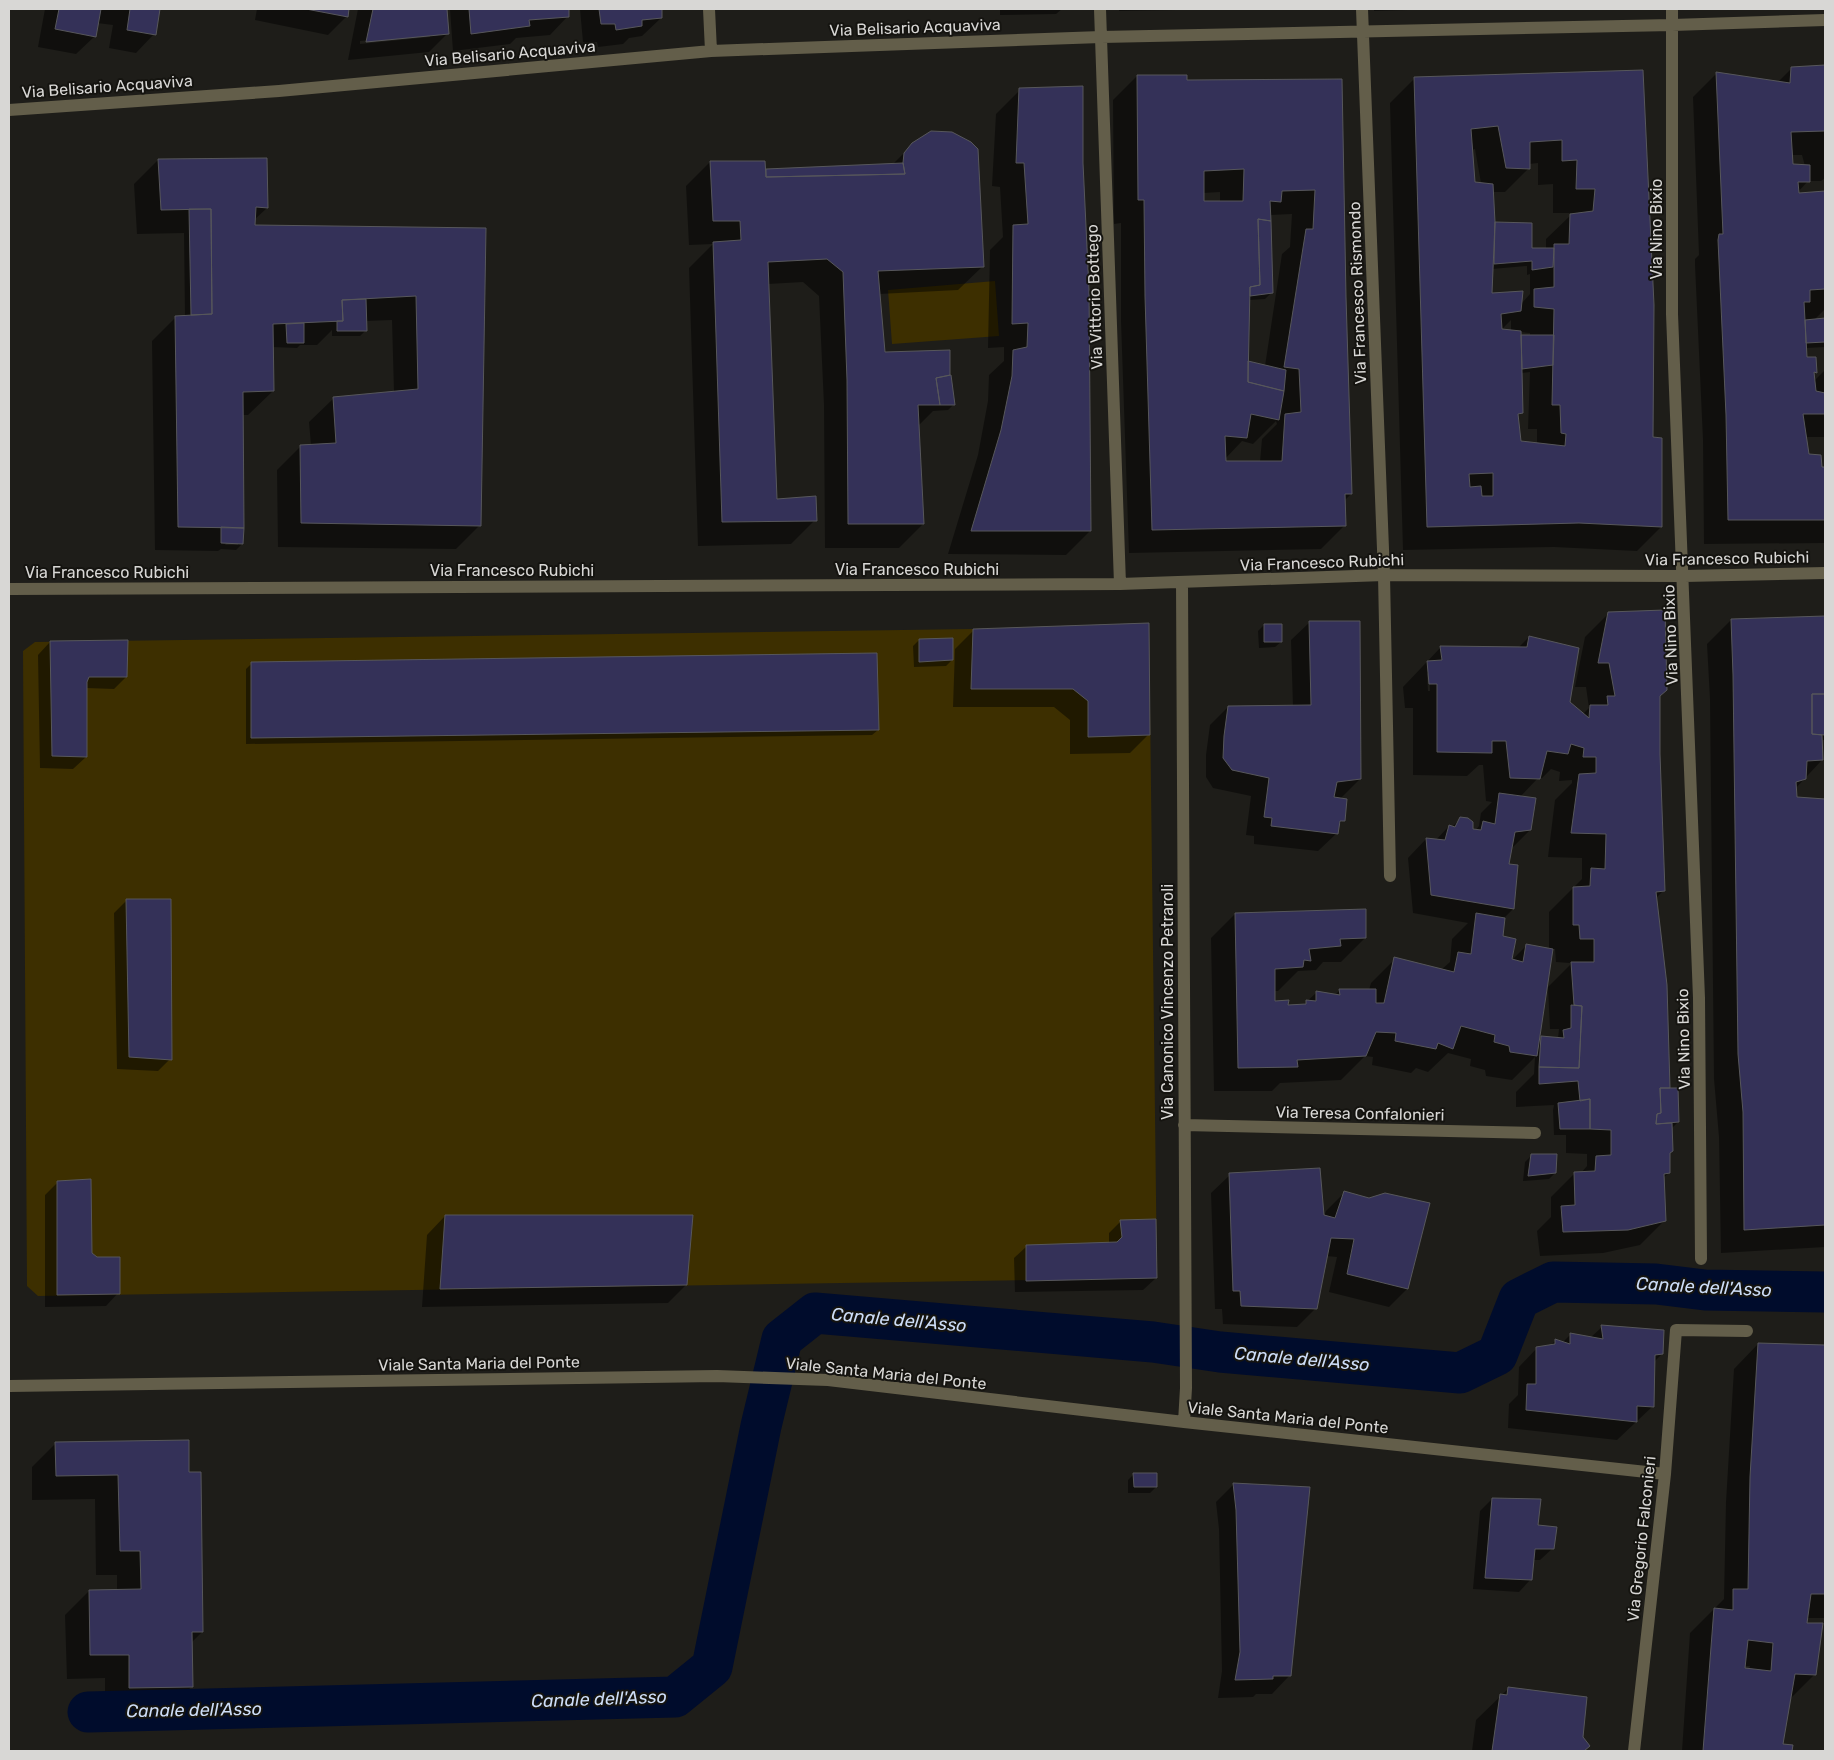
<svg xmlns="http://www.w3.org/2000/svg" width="1834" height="1760" font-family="Rubik,sans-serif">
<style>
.green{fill:#3d2f00}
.shadow{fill:#0007;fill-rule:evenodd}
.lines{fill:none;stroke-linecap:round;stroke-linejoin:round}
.canal{stroke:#000c2c;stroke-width:41}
.building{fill:#343158;stroke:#57575b;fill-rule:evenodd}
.minor{stroke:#635e4a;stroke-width:12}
.labels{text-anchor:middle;stroke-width:4;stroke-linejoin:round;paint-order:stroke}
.street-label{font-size:16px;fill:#d8d7d5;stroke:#151410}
.water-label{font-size:18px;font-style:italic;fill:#cdddf7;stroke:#151410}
</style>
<rect width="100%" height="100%" fill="#1e1d19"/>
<path class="green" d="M995,281L999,336L892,344L888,290Z
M1149,623L1157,1278L38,1296L27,1286L23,651L35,642L973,629Z"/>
<path class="shadow" d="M45,9H159L154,34L136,53L109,48L113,25L97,23L95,36L76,54L38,47Z
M257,9H348L347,16L328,35L255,20Z
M358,9H446L448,33L429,52L348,60ZM430,34V37L360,44V41Z
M450,9H567L568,16L550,35L516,38L510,44L453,51Z
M580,9H660L661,18L642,36L629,38L623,44L598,47L597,42H583Z
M1000,9H1062L1056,14L1000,15Z
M1119,9H1233L1119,11Z
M1374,9H1441L1374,11Z
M1825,67V178L1821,181H1808L1798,192V194L1825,192V318L1824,310L1814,320H1825V347L1806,348V359L1816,372L1813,375L1814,381L1825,370V437H1805L1808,455L1821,469L1825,468V543L1704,544L1703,440L1695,265V259L1699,255L1693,97L1717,73L1777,83L1792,68ZM1791,155H1802L1805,166L1791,165Z
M1642,71L1652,438L1661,439V527L1637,551L1554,547L1403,550L1390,103L1414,79ZM1475,149L1481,183H1474L1471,150ZM1538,163V185L1553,184V213H1571V215L1546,239V249H1531L1495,223L1494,225L1492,192H1505L1529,168V164ZM1527,266V275L1530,274V294L1521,304L1491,294L1492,269ZM1511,320V331H1500ZM1520,332L1530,333V336H1520ZM1530,372L1528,429H1537V444L1520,442L1517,417L1522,412L1521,373Z
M1137,76L1185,81L1341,80L1345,297L1351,494L1344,501L1345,525L1321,549L1129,553L1121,321V223L1114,224L1113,100ZM1220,192V202H1202L1203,193ZM1292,214L1290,247L1282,254L1265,366L1247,362L1249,300L1265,299L1271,293L1269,215ZM1276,421L1277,424L1262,439L1260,462H1225V459L1242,441L1253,444Z
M1020,90L1090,531L1066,555L948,554L978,455L988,401L989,375L1004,361V347L988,348L990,250L1003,237L1000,187L992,186L996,114Z
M913,144L983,266L958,290L879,294L884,354L949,351V377L954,404L948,410L933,411L918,426L923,524L899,548H825L824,405L819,296L803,282L768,284L776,501L815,520L791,544L698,546L689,268L713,244L689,245L686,186L710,162L764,170L892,165Z
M158,160L267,208L254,220V227L485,229L480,525L456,549L278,547L277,470L301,446L311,445L309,422L334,398L394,392L392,320L366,321V330L360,336H332V330L317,345H300L297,348L272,347L273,391L248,415H242V544L236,550L221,549L218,551L155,550L152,341L176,317L185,316L184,233L137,234L134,184ZM227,542L238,543V545H225Z
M1609,613L1659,697L1658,754L1663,891L1656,898L1669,1087L1678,1122L1672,1128L1668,1154L1669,1173L1663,1178L1664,1221L1640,1245L1603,1253L1540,1256L1537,1231L1551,1217V1197L1575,1173H1581L1587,1166V1154L1566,1153V1135H1554L1553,1110L1554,1105L1516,1107V1092L1534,1074L1535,1057L1512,1080L1486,1076L1485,1070L1470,1066L1471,1059L1448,1053L1428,1072L1416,1068L1411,1073L1372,1065L1373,1057L1365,1056L1341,1080L1280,1083L1272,1091H1214L1211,938L1235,914L1365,938L1341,962H1323L1316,970L1298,971L1278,991H1274V1002L1287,1007L1302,1006L1317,992L1335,995L1340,990H1369L1371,983L1395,959L1441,970L1450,962L1452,939L1468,923L1413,913L1408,858L1426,839L1436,840L1449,826L1452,827L1460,819L1472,830H1476L1479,826L1481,813L1492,802L1486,801L1483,765H1479L1467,776L1413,775V708H1405L1403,687L1441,647L1518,648L1529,637L1569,702L1583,714L1589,708L1586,687H1575L1585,637ZM1429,672L1430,691H1428L1427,674ZM1551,769L1560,772L1559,781L1572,780V783L1555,800L1548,857L1582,858V879L1549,912V949L1526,946L1510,962L1502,937L1504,918L1513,909L1517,866L1508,865L1512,848L1530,830L1520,797L1539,777L1542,778ZM1552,949H1555L1556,962L1570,963V965L1548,987L1550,1029H1559L1558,1039L1541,1038L1539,1040Z
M1825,618V740H1821L1822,760L1795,789L1796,798L1825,800V1247L1721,1253L1719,1137L1714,1079L1710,699L1707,644L1731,620Z
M1310,622L1360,779L1340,799L1343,820L1338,826L1337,833L1318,851L1254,844V836L1246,835L1251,796L1213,788L1206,777V755L1210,725L1228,707H1293L1291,640Z
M1147,624L1149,734L1130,753L1070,754V720L1054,707H953L955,649L974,630Z
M1264,625L1281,642L1275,647L1259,648L1258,631Z
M919,640L952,660L946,666L914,667L913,646Z
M50,642L126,677L114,689L86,688V757L73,769L40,768L38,655Z
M252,663L878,730L872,735L246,744V669Z
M127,900L170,1059L158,1071L117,1069L114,913Z
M1531,1156L1555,1173L1549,1179L1523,1181L1525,1162Z
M1230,1175L1323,1219L1326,1211L1344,1193L1369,1199L1407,1289L1389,1307L1329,1292L1337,1257L1326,1256L1316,1308L1297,1327L1223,1324L1222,1309H1215L1211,1193Z
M57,1183L91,1254L118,1293L106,1306L45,1307V1195Z
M445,1216L686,1285L668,1303L422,1307L427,1235Z
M1121,1221L1156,1278L1143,1290L1015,1292L1014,1258L1027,1246L1109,1244V1233Z
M1602,1327L1662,1354L1654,1362L1653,1406L1617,1440L1508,1428L1509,1404L1518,1395L1519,1367L1537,1348L1550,1346L1555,1341L1562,1343L1570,1335L1590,1338Z
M1758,1344L1825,1346V1618H1806L1814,1675L1790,1699L1782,1745L1792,1746L1791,1751H1682L1690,1633L1724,1599L1726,1502L1734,1369ZM1744,1666H1750L1749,1670L1744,1669Z
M56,1443L188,1473L202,1632L191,1643L192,1686L168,1711L105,1712V1678L67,1679L65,1615L89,1591H117V1575H96L95,1499L32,1500V1467Z
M1134,1474L1156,1487L1150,1493H1128V1480Z
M1234,1484L1290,1675L1272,1694H1256L1253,1697L1218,1698L1222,1671L1219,1529L1216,1502Z
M1492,1499L1537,1526L1553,1548L1540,1560H1533L1531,1579L1519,1592L1473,1589L1480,1511Z
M1509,1688L1581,1737L1588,1746L1582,1751H1472L1476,1720Z"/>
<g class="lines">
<path class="canal" d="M88,1712L675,1697L712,1667L761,1426L782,1339L815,1313L1153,1342L1220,1352L1460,1373L1497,1355L1519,1299L1553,1282L1656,1284L1705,1290L1825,1292"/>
</g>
<path class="building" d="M59,9H101L96,37L55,29Z
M130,9H160L156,35L127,30Z
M306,9H349L348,17Z
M373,9H447L449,34L366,42Z
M469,9H569V17L529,20L530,26L471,34Z
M599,9H662V18L642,20V26L616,30L615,24H601Z
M1825,65V131L1791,132L1793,164L1810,165V182H1798L1799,193L1825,191V289L1810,290V302H1804L1807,357H1816L1817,373L1814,372L1816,391L1825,393V414H1803L1809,454L1821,455L1822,467H1825V520H1728L1726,415L1718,240L1719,234H1723L1716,72L1790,83L1791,67Z
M1643,70L1654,305L1653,437L1662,438V527L1579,523L1427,527L1414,77ZM1498,126L1506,168L1530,169V142L1562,140V161L1577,160L1576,189H1595L1593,211L1570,214L1569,244H1554V287L1534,289V307L1554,309L1552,405H1560L1561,433L1566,434L1565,446L1521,441L1518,414L1523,413L1521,331L1502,329L1501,314L1521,311L1523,291L1492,293L1495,222L1493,184L1475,182L1471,129ZM1493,473V496H1482L1481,486L1470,487L1469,474Z
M1137,75H1187V80L1342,79L1346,297L1352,494H1345L1346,526L1152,530L1145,296L1144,200H1138ZM1244,169L1243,201H1204V171ZM1315,190L1313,229H1306L1284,367L1299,369L1301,412L1285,414L1282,461H1226L1225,436L1247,438L1251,414L1279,420L1284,391L1248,382L1250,287L1260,285L1258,219L1271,221L1270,201L1281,202L1282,191Z
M1083,86V163L1089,290L1091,531H971L1001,430L1012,376L1013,350L1027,347L1028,323L1012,324L1013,225L1028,224L1024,163H1016L1019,88Z
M931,131L952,132L971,142L978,149L984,267L878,271L885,352L950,350V375L936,378L940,405H918L924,524H848L847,380L843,272L827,259L768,262L777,499L816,496L817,521L722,522L713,242L741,240L740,221H713L710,161H765L766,177L905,174L903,163L904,153L912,143Z
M267,158L268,208L256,207L255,225L486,228L481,526L301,523L300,445L336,443L333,397L418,389L416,296L342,300L343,321L273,324L274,391L243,392L244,528L178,527L175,316L212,314L211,209L161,210L158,159Z
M903,163L905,174L766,177V169Z
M189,209H211L212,314L191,315Z
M1258,219L1271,221L1273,293L1250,296V287L1260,285Z
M1495,222L1532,223V248H1554L1553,267L1532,270V261L1494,264Z
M366,299L367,331H337V321H343L342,300Z
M1825,318V342L1806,343L1805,320Z
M304,323V343H287L286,324Z
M1521,335H1554L1553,365L1522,369Z
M1248,361L1286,370L1284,391L1248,382Z
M951,375L955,405H940L936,378Z
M221,527L244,528L243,544L221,543Z
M1665,610L1667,690L1660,696V754L1665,891L1656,892L1667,985L1670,1088H1660L1661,1113L1657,1114L1656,1124L1672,1123L1673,1151L1670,1153V1173L1664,1174L1666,1221L1628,1230L1563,1232L1561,1206L1575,1205L1574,1172L1595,1171L1596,1156L1611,1155V1130L1590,1129V1099L1580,1101L1578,1081L1539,1084V1067L1579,1068L1582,1006L1574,1005L1571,962H1594V939H1580L1579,925H1573V887L1590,886L1591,868L1605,869L1606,834L1571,833L1579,774L1596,773V757H1583L1584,748L1571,744L1568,754L1547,751L1540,779L1510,778L1506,741H1492V753L1437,752V684H1429L1427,661L1442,660L1440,646L1527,647L1529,636L1579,648L1570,702L1589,718L1590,705H1608L1607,696H1615L1609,663H1598L1608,612Z
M1825,616V694H1812V734L1822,735L1823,760L1807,761L1806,779L1796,782L1797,797L1825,799V1225L1744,1230L1743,1112L1738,1054L1733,675L1731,619Z
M1309,621H1360L1361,779L1337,782L1334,797L1347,799L1345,821H1340L1338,834L1271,826L1272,818L1264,817L1269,778L1232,770L1223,758L1224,736L1228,706L1311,705Z
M1149,623L1150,735L1088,737V701L1073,689H971L973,629Z
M1264,624H1282V642H1264Z
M953,638V660L919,662V639Z
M128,640L127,677H89L87,682V757L52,756L50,641Z
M877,653L879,730L251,738V662Z
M1812,694H1825V735L1812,734Z
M1499,793L1536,798L1531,830L1515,832L1509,864L1518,865L1514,909L1431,895L1426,838L1445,840L1449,825L1455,827L1460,817L1468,818L1473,822V829L1481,830L1483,821L1495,824Z
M126,899H171L172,1060L129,1057Z
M1366,909V938L1340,939L1341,946L1309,949L1311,961L1304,960L1303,967L1275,969V1001L1289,1000L1288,1005L1306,1004V1000L1316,1001V991L1340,995L1339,989H1376V1003H1384L1394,957L1454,972L1458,952L1471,954L1476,913L1505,918L1503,936L1516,939L1512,959L1523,962L1526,944L1553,949L1537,1056L1510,1052L1509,1046L1494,1042L1495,1035L1461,1026L1453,1049L1438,1043L1436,1049L1395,1041L1396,1033L1376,1032L1366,1056L1297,1060L1298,1067L1238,1068L1235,913Z
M1571,1005L1582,1006L1579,1068L1539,1067L1541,1036L1564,1038L1563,1030L1571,1028Z
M1660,1088H1678L1679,1122L1656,1124L1657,1114L1661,1113Z
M1590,1099V1129H1560L1558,1103Z
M1531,1154H1557L1556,1173L1528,1176Z
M1320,1168L1324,1215L1335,1218L1344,1191L1369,1198L1385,1193L1430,1203L1408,1289L1347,1274L1354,1239L1331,1238L1317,1309L1241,1306L1240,1291H1233L1229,1173Z
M91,1179L92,1253L97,1257H120V1294L57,1295V1181Z
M445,1215H693L687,1285L440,1289Z
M1156,1219L1157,1278L1026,1281V1245L1117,1242L1122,1237L1120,1220Z
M1601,1325L1664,1330L1663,1354L1655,1355L1654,1407L1637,1406V1422L1526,1410L1527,1384H1536V1347L1555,1344V1339L1570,1344V1333L1603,1339Z
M1758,1343L1825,1345V1594H1811L1807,1623H1823L1816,1675L1795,1674L1783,1744L1793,1745L1792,1751H1703L1714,1608L1733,1610V1589H1748L1750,1477ZM1748,1640L1773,1643L1771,1671L1745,1668Z
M189,1440V1472H201L203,1632H192L193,1687L129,1688V1655H90L89,1590L141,1589L140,1551H120L118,1475L56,1476L55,1442Z
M1133,1473H1157V1487H1134Z
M1233,1483L1310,1487L1291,1676H1273V1679L1235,1680L1240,1652L1236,1510Z
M1492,1498L1541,1499L1538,1525L1557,1527L1554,1549H1535L1532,1580L1485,1578Z
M1508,1687L1587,1697L1583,1737L1590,1746L1584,1751H1492L1500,1694L1507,1695Z"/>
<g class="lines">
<path class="minor" d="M709,9L711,51
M1100,9L1120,584
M1362,9L1384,575L1390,876
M1672,9V314L1699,998L1701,1259
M9,110L279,91L711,51L1101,37L1672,25L1825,20
M1182,582L1186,1388L1184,1422
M9,589L1120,584L1384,575L1684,576L1825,573
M1184,1125L1535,1133
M9,1386L717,1376L828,1380L1184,1422L1665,1474
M1634,1751L1665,1474L1676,1330L1747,1331"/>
</g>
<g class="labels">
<g class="street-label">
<text transform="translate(915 27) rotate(-2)" y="6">Via Belisario Acquaviva</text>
<text transform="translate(510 53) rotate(-5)" y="6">Via Belisario Acquaviva</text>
<text transform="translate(107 86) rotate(-4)" y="6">Via Belisario Acquaviva</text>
<text transform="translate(1656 229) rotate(-90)" y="6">Via Nino Bixio</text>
<text transform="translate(1357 293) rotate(-92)" y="6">Via Francesco Rismondo</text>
<text transform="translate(1094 297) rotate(-92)" y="6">Via Vittorio Bottego</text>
<text transform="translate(1727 558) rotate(-1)" y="6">Via Francesco Rubichi</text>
<text transform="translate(1322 562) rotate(-2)" y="6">Via Francesco Rubichi</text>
<text x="917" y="575">Via Francesco Rubichi</text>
<text x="512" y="576">Via Francesco Rubichi</text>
<text x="107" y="578">Via Francesco Rubichi</text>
<text transform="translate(1670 635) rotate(-92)" y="6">Via Nino Bixio</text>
<text transform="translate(1167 1002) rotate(-90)" y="6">Via Canonico Vincenzo Petraroli</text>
<text transform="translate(1683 1039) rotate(-91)" y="6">Via Nino Bixio</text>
<text transform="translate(1360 1113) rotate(1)" y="6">Via Teresa Confalonieri</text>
<text transform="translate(479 1363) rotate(-1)" y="6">Viale Santa Maria del Ponte</text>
<text transform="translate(886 1373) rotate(6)" y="6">Viale Santa Maria del Ponte</text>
<text transform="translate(1288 1417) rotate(6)" y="6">Viale Santa Maria del Ponte</text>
<text transform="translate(1641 1539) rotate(-84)" y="6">Via Gregorio Falconieri</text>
</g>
<g class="water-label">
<text transform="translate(1704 1287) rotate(3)" y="6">Canale dell'Asso</text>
<text transform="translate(899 1320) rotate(5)" y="6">Canale dell'Asso</text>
<text transform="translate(1302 1359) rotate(5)" y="6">Canale dell'Asso</text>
<text transform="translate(599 1699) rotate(-2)" y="6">Canale dell'Asso</text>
<text transform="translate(194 1710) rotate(-1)" y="6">Canale dell'Asso</text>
</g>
</g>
<rect width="1834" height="1760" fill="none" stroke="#d8d7d5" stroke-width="20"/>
</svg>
